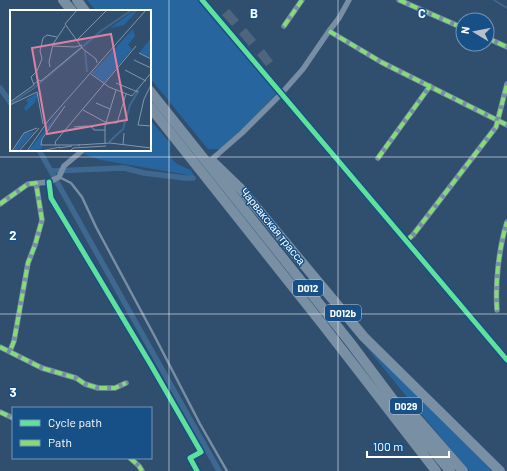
<svg xmlns="http://www.w3.org/2000/svg" width="507" height="471" font-family="Barlow,sans-serif">
<style>
.green{fill:#27659e}
.lines{fill:none;stroke-linecap:round;stroke-linejoin:round}
.stream{stroke:#3f6890;stroke-width:1.5}
.canal{stroke:#3f6890;stroke-width:5.5}
.building{fill:#4d667e}
.lane{stroke:#778ea4;stroke-width:2.5}
.street{stroke:#778ea4;stroke-width:5.5}
.highway{stroke:#798fa3;stroke-width:10}
.quiet{stroke:#86db77;stroke-width:4;stroke-dasharray:8 4;stroke-linecap:butt}
.cycleway-casing{stroke:#175087;stroke-width:8}
.cycleway{stroke:#60e19b;stroke-width:5}
.grid{fill:none;stroke:#fff;stroke-width:1;stroke-opacity:0.55}
.labels{text-anchor:middle;stroke-width:3;stroke-linejoin:round;paint-order:stroke}
.shield{fill:#175087;stroke:#b9cadb;stroke-width:1}
.shield-label{font-size:10px;font-weight:bold;fill:#fff}
.street-label{font-size:11px;fill:#fff;stroke:#175087}
.inset-river{fill:none;stroke:#3f6890;stroke-width:2}
.inset-road{fill:none;stroke:#8395a8;stroke-width:1}
.view{fill:#dd80a5;fill-opacity:0.15;stroke:#dd80a5;stroke-width:2}
.inset-edge{fill:none;stroke:#fff;stroke-width:2}
.grid-label{font-size:13px;text-anchor:middle;font-weight:bold;fill:#fff;stroke:#175087;stroke-width:3;stroke-linejoin:round;paint-order:stroke}
</style>
<rect width="100%" height="100%" fill="#304f6e"/>
<path class="green" d="M87,0H198L277,93L245,127L220,149H208L150,78V11H96Z
M150,120L171,144C167,162 177,164 191,170L194,176L101,160L83,154L89,150H150Z
M364,344L494,471H470L466,467L411,402Z"/>
<g class="lines">
<path class="stream" d="M494,0L507,8"/>
<path class="canal" d="M0,88L11,103
M39,150L219,471
M51,171L124,168L144,173L185,178H193"/>
</g>
<path class="building" d="M229,9L239,20L232,26L222,15Z
M246,28L256,40L249,46L239,34Z
M264,49L273,61L266,66L257,55Z"/>
<g class="lines">
<path class="lane" d="M59,177L71,183L82,197L96,227L155,337L200,424L227,471"/>
<path class="street" d="M202,0L507,360
M399,0L463,28
M284,26L302,0
M329,31L381,62L507,125
M487,38L507,47
M378,158L430,86
M211,160L242,133L281,94L303,69L329,31L339,18L349,0
M49,182L51,198L151,365L201,452L190,458L197,471
M0,204L28,184L49,182L59,177L64,166L83,150
M406,241L413,235L496,127L507,84
M497,310C495,283 499,247 507,222
M0,347L42,368L76,378L85,384L98,388H115L126,383
M10,351L14,341L28,263L35,245L42,220L36,183
M0,412L13,418
M130,458L139,466L142,471"/>
<path class="highway" d="M63,0L72,11
M77,0L85,11
M150,91L349,341L416,430L450,471
M150,107L323,325L436,471
M213,162L241,189L364,337L500,471
M408,408L463,471"/>
<path class="quiet" d="M399,0L463,28
M284,26L302,0
M329,31L381,62L507,125
M487,38L507,47
M378,158L430,86
M0,204L28,184L36,183L42,220L35,245L28,263L14,341L10,351
M406,241L413,235L496,127L507,84
M497,310C495,283 499,247 507,222
M0,347L42,368L76,378L85,384L98,388H115L126,383
M0,412L13,418
M130,458L139,466L142,471"/>
<g class="cycleway-casing">
<path id="cycleway" d="M202,0L507,360
M49,182L51,198L151,365L201,452L190,458L197,471"/>
</g>
<use href="#cycleway" class="cycleway"/>
</g>
<path class="grid" d="M169,0V471M338,0V471M0,157H507M0,314H507"/>
<g class="labels">
<g class="shield">
<rect x="293" y="280" width="30" height="16" rx="3"/>
<rect x="325" y="305" width="36" height="16" rx="3"/>
<rect x="390" y="398" width="32" height="16" rx="3"/>
</g>
<g class="shield-label">
<text x="308" y="292">D012</text>
<text x="343" y="317">D012b</text>
<text x="406" y="410">D029</text>
</g>
<g class="street-label">
<text transform="translate(273 226) rotate(51)" y="4">Чарвакская трасса</text>
</g>
</g>
<g transform="translate(10 10)">
<rect width="141" height="141" fill="#304f6e"/>
<path d="M125,0H128L114,15L100,18ZM123,19L125,26L118,35L122,39L94,73L82,63ZM141,28V49L129,43ZM27,83L29,85L24,92L29,89L16,101L14,98L18,93L16,90ZM54,96L31,129L32,138L48,136L18,141ZM24,122L7,141H3L15,123Z" fill="#27659e"/>
<path class="inset-river" d="M75,41L77,62M0,94L24,78L91,21L122,0M99,132L113,119L120,95L129,80"/>
<path class="inset-road" d="M67,0L55,14L73,39L86,49L87,53M67,30L96,1M42,36L65,37L72,35M129,43L141,49M124,50L141,58M40,57L39,52L43,34L55,16M115,60L136,71M81,64L99,77L122,86L141,63M106,73L128,82M24,74L29,70L31,71L72,37M141,75L134,89L128,115L141,116M0,92L24,75L21,67L27,61L32,49L30,41L33,28L37,25L47,27M86,93L100,99M0,95L27,82L33,114M55,96L32,129L31,135H70M73,100L95,112L107,113L116,84M64,117L76,116L82,117L84,120H95M95,134V116L106,80M46,135L45,132L126,36M68,135L100,133L141,138M113,135L114,123M49,138L62,136M2,141L14,123L27,118M9,141L29,118M17,141L38,111L136,0M31,141L50,137M60,141L63,138L96,136"/>
<path class="view" d="M101,24L117,110L37,124L22,38Z"/>
<rect width="141" height="141" class="inset-edge"/>
</g>
<g class="grid-label">
<text x="254" y="18">B</text>
<text x="422" y="18">C</text>
<text x="13" y="240">2</text>
<text x="13" y="397">3</text>
</g>
<rect x="12" y="407" width="140" height="52" fill="#175087" stroke="#7496b7"/>
<rect x="20" y="420" width="20" height="6" fill="#60e19b" stroke="#7496b7"/>
<text x="48" y="427" font-size="12" fill="#ffffff">Cycle path</text>
<rect x="20" y="440" width="20" height="6" fill="#86db77" stroke="#7496b7"/>
<text x="48" y="447" font-size="12" fill="#ffffff">Path</text>
<g transform="translate(475 32) rotate(280)"><circle r="19" fill="#175087" stroke="#7496b7"/>
<path d="M0-3L7 15L0 10L-7 15Z" fill="#b7c1cc"/>
<text y="-6" font-size="11" font-weight="bold" text-anchor="middle" fill="#ffffff">N</text>
</g>
<path d="M367 451v6h82v-6" fill="none" stroke="#ffffff" stroke-width="2"/>
<text x="373" y="451" font-size="12" fill="#ffffff" stroke="#175087" stroke-width="3" paint-order="stroke">100 m</text>
</svg>
